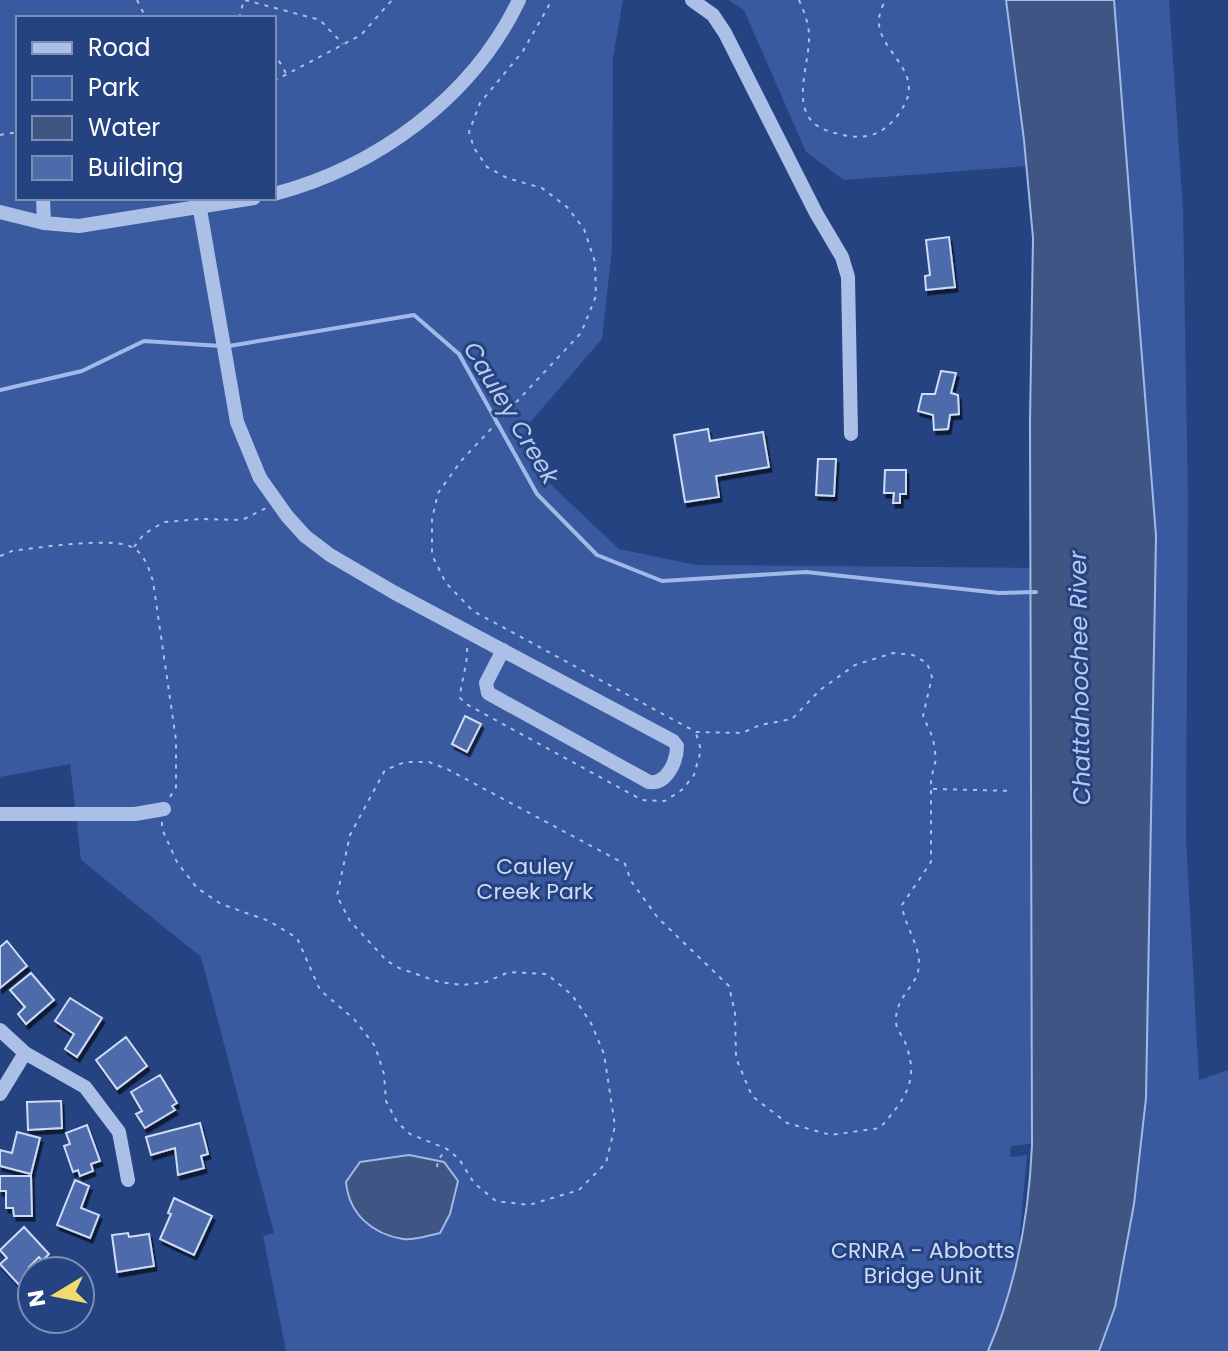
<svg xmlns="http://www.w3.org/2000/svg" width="1228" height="1351" font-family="Poppins,sans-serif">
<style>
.green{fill:#395a9f;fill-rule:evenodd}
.water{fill:#3f5583;stroke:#a0b9e8;stroke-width:2}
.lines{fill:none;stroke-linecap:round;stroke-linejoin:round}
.stream{stroke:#a0b9e8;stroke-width:4}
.building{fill:#4d6baa;stroke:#cfdcf5;stroke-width:2;filter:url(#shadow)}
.path{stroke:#acc0e7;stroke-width:2;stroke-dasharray:4 6;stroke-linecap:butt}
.minor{stroke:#acc0e7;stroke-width:14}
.labels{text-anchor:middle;stroke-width:6;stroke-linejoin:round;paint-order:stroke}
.park-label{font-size:22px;fill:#cfdcf5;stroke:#254281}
.water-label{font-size:24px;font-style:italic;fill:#b7caee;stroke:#254281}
</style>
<defs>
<filter id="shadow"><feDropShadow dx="2.5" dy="4.5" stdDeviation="0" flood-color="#0009"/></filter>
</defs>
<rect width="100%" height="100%" fill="#254281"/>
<path class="green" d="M0,0H623L613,58L612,249L602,339L527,426L550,484L619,549L696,565L1047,568L1044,1142L1011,1146L1010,1157L1027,1155L1018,1256L1009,1292L988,1351H286L263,1236L274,1233L201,957L81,860L70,764L0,777ZM18,18H274V198H18Z
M728,0H1019L1040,165L844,180L806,152L744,10Z
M1114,0H1169L1183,209L1188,499L1186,838L1199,1080L1228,1070V1351H1099L1115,1307L1134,1204L1146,1098L1156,536Z"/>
<path class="water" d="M1006,0H1114L1156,536L1146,1098L1134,1204L1115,1307L1099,1351H988C1016,1286 1029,1216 1032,1145L1030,420L1033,238L1024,140Z
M409,1155L444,1162L458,1181L450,1214L440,1233C429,1235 414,1241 403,1239C372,1234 349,1214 346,1182L360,1162Z"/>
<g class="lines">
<path class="stream" d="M229,346L414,315L459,354L537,494L597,555L662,581L806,572L999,593L1036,592
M0,390L82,371L144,341L221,346"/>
</g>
<path class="building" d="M949,237L955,287L926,290L925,276L930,275L926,240Z
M941,371L956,373L951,393L958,395L959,414L950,415L948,429L934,430L933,415L918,411L922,394H935Z
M708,429L710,441L763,432L769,467L716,476L719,497L685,502L674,435Z
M818,459H836L834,496L816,495Z
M885,470H906V494H900V503H893L894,493H884Z
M465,716L481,724L467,752L452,744Z
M7,941L27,966L0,988V947Z
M31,973L54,1000L26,1024L18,1014L25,1007L10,990Z
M70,998L102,1018L77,1057L65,1049L74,1034L55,1021Z
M126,1037L147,1066L117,1089L96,1060Z
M160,1075L177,1103L172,1106L175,1110L145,1128L136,1114L142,1111L131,1092Z
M61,1101L62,1128L28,1130L27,1102Z
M200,1123L208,1154L201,1156L204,1168L178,1175L175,1148L151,1155L146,1137Z
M87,1125L100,1161L91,1164L93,1171L80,1176L78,1170L73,1172L64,1146L70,1144L66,1133Z
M17,1132L40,1138L31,1174L0,1166V1150L12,1153Z
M0,1176H31L32,1216H14L13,1208H6V1191H0Z
M75,1180L89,1186L81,1208L99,1215L90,1238L57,1225Z
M174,1198L212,1216L194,1255L160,1239L171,1214L168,1213Z
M24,1227L49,1254L42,1261L39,1257L29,1267L32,1271V1278L21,1287L0,1264L7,1258L0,1250Z
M128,1233L129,1237L149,1234L154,1266L117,1272L112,1235Z"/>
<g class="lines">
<path class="path" d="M137,0L146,18
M245,0L320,20L343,44
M799,0C805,14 810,26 809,41C807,76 786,122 835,133C849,137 864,139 877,133C890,127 904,110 908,96C915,65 876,47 879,18C880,12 883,5 885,0
M200,18H201
M239,18L244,0
M274,52L287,75
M274,81L361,35L392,0
M0,135L18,132
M134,547L144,534L164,522L202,519L242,520L266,508
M0,556L12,551C36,548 118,535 135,549C146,557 149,570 153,581L176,740V787L170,797
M467,648C468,664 461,680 460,698L468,705L642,800L665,801L683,789L694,775L701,750L696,733
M933,789L1013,791
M162,822V829L177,862L197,888L221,904L269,921L297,938L320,990L354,1019L375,1046L384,1074L386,1101L397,1122L410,1134L447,1149L459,1159L474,1183L496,1201L529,1205L579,1190L606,1163L615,1126L604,1054L591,1023L572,995L547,974L509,972L486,982L463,985L439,982L399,968L387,961L350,921L337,896L350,835L385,770L405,762H429L447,769L625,864L631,881L658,918L729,986L735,1013L736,1058L752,1096L787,1123L831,1135L880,1128C903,1101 920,1082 906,1045C904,1037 896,1030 896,1022C895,995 918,987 919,965C920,945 904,925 902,905L931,862V779L936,759L933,738L923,716L932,677L927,663L913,655L893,653L855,665L820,690L792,719L760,725L742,733L696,732L473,611L446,583L432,555V519L438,493L461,461L581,333L596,296L595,262L584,229L567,207L542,188L507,178L487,167L474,148L469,132L480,103L523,51L552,0
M437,1167L438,1160L446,1150"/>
<path class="minor" d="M692,0L713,15L725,33L816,213L842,257L848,277L851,434
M274,194C377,167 473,97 519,0
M43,198L44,223
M198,198L237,422L260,478L287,516L305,536L330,555L395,593L673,741L677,746C677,762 666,785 649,782L488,693L486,683L503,650
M0,212L44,223L79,226L254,198
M0,814H135L164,809
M0,1030L25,1053L85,1087L119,1132L128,1180
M0,1094L25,1053"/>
</g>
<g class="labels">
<g class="park-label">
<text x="535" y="874">Cauley<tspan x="535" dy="25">Creek Park</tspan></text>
<text x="923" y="1258">CRNRA - Abbotts<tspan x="923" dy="25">Bridge Unit</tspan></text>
</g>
<g class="water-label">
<text transform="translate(511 413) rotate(59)" y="8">Cauley Creek</text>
<text transform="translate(1080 678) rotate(-91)" y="8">Chattahoochee River</text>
</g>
</g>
<rect x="16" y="16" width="260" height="184" fill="#254281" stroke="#7c8eb3" stroke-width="2"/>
<rect x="32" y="42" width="40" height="12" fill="#acc0e7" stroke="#7c8eb3" stroke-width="2"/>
<text x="88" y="56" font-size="24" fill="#ffffff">Road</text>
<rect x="32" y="76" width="40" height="24" fill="#395a9f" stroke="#7c8eb3" stroke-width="2"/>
<text x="88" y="96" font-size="24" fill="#ffffff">Park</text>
<rect x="32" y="116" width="40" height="24" fill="#3f5583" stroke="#7c8eb3" stroke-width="2"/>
<text x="88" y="136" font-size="24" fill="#ffffff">Water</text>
<rect x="32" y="156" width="40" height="24" fill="#4d6baa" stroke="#7c8eb3" stroke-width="2"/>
<text x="88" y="176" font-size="24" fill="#ffffff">Building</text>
<g transform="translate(56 1295) rotate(260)"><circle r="38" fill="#254281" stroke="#7c8eb3" stroke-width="2"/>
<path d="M0-6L14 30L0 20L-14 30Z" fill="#f1db70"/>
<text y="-12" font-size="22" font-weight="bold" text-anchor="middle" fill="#ffffff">N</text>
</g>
</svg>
